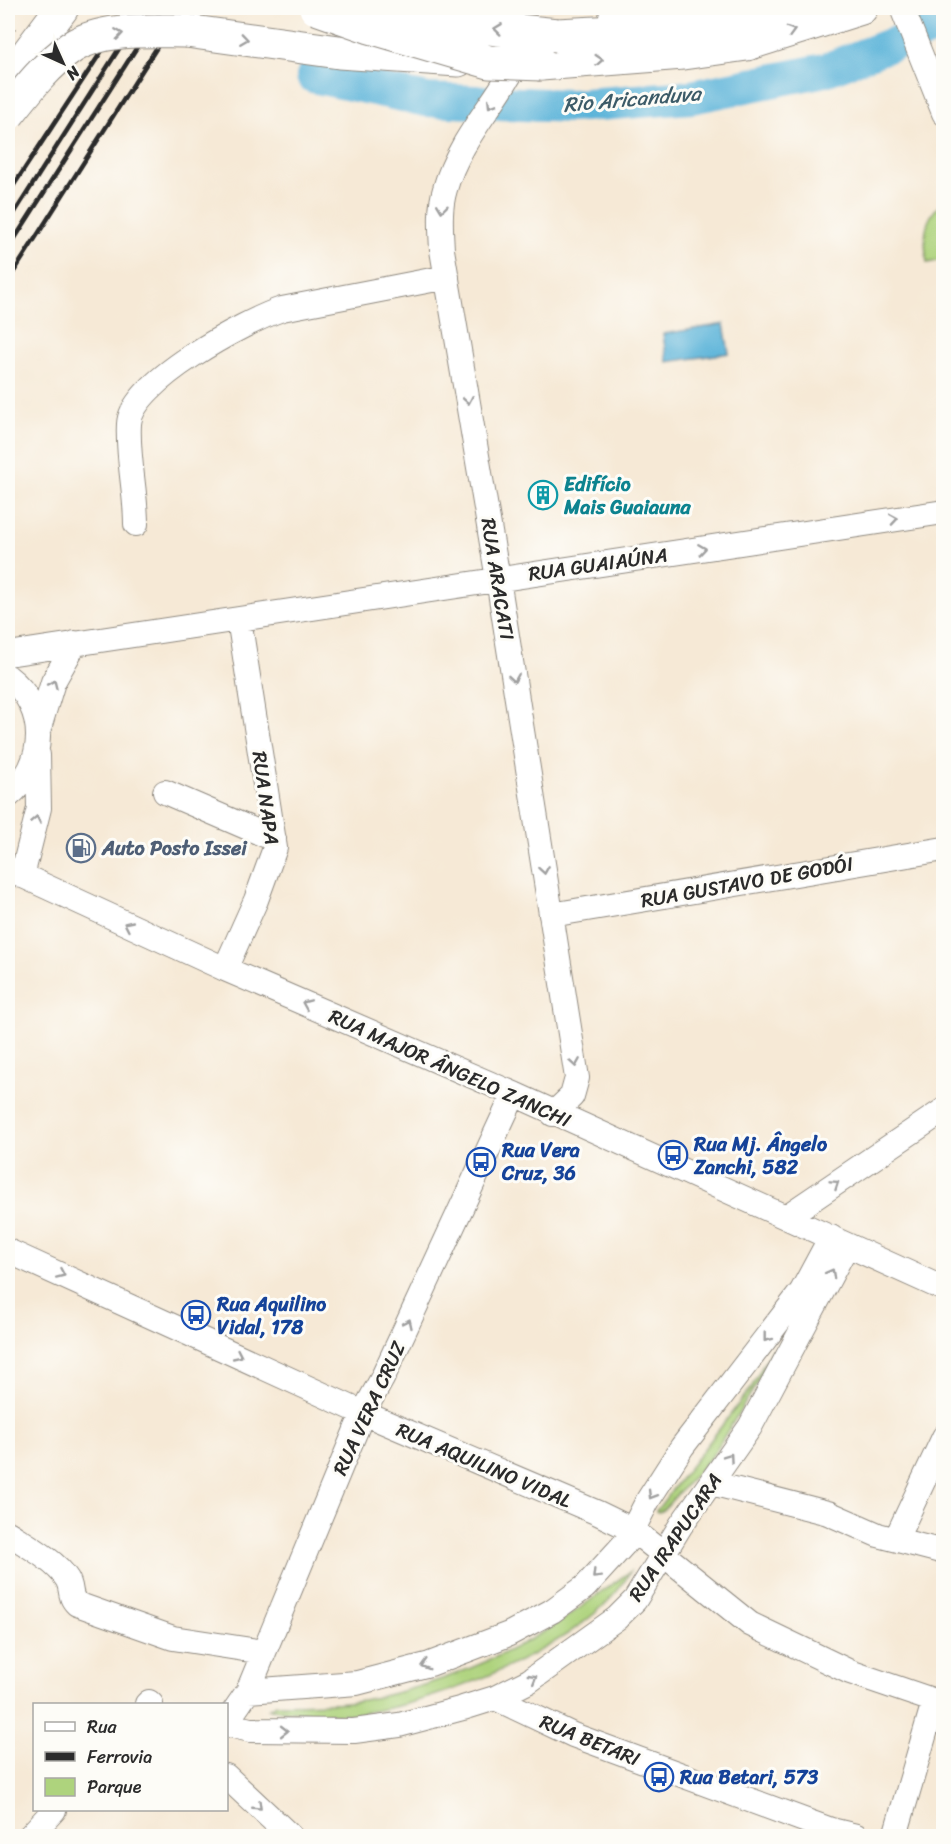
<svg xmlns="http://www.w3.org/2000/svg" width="951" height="1844" font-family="Sriracha,sans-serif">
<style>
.green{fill:#aed37d;stroke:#6c7f54;stroke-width:1.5}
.water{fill:#5cb4d9;stroke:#447082;stroke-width:1.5}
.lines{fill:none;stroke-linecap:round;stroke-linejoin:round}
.river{stroke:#5cb4d9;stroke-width:34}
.minor-casing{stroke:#908a80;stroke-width:26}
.highway-casing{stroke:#908a80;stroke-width:35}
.path{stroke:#908a80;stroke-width:4;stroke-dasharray:4.5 4.5;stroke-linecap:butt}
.minor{stroke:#fff;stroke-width:24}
.highway{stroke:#fff;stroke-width:33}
.rail{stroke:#2b2b2b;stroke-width:4.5}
.highway-bridge-casing{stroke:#908a80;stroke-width:35;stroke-linecap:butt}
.highway-bridge{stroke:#fff;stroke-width:33}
.oneway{stroke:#a0a0a0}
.labels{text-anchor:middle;stroke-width:6;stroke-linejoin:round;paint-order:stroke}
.culture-label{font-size:20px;font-weight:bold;fill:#0d838f;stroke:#fdfcf7;text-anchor:start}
.street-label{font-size:20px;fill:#2b2b2b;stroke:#fdfcf7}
.service-label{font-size:20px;font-weight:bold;fill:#4e5e75;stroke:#fdfcf7;text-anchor:start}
.transit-label{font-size:20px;font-weight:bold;fill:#164399;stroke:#fdfcf7;text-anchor:start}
.water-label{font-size:21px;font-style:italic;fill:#3c5b68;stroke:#fdfcf7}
</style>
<rect width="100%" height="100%" fill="#fdfcf7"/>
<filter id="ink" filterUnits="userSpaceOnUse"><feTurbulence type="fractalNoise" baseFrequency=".0167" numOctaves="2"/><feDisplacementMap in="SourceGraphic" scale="12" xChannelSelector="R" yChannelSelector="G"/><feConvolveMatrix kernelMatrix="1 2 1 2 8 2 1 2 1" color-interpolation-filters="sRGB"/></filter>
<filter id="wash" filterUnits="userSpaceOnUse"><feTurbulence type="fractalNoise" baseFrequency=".008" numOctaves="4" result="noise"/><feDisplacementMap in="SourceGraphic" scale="24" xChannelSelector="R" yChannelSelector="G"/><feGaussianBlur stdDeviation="1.35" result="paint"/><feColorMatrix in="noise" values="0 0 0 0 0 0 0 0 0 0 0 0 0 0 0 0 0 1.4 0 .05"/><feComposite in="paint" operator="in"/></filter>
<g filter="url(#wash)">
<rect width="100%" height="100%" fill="#f6e9d6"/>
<path class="green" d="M943,203V260L927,263C924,241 922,217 943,203Z
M772,1348L757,1384L712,1456L662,1511L658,1512L656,1511L751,1388Z
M630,1572C592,1644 437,1704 360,1713C329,1717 298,1711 268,1709L276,1704C304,1703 335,1705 363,1700C427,1688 491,1663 547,1630C576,1613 602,1590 630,1572Z"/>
<path class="water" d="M724,324L729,353L667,362L663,334Z"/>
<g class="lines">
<path class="river" d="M313,76L427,100L571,106L691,97L825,70L944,24"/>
</g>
</g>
<g filter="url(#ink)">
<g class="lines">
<g class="minor-casing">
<path id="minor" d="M902,8L944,113
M611,17L715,8
M523,51C501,98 459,138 445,189C439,209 441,229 442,250L498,579L577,1078L572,1096L553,1114
M136,524C136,491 127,457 129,424C131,382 246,321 282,309L447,277
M8,654L944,512
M8,677C49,708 47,765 8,796
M39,728L53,682L75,643
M165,792L274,839
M8,869L225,969L514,1094L944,1289
M22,876L39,808L38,755
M551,915L944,849
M225,969L256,900L275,848L239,619
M786,1217L944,1110
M8,1251L363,1413L598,1513L633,1530L750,1624L850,1672L944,1704
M711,1483L828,1513L878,1535L944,1552
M8,1533C25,1544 56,1561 67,1579C73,1588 68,1596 77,1604L173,1638L263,1652
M896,1539L944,1437
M248,1691L357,1683L430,1664L509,1634L552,1611L585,1587L627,1541L648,1500L682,1447L802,1291L831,1237
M495,1698L573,1735L831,1830L856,1836
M147,1704L149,1702L151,1704
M226,1723L248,1691L363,1413L382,1379L514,1094
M226,1724L250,1730L354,1731L399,1725L463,1708L495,1698L529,1681L617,1618L635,1600L681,1525L750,1427L847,1245
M226,1776L290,1836
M30,1836L54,1810
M895,1836L934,1702"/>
</g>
<g class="highway-casing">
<path id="highway" d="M186,31L339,52L458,60
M557,35L695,28L788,8
M541,64L683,53L747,44L861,8
M8,80L62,8"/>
</g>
<path class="path" d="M8,23L15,30"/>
<use href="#minor" class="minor"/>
<use href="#highway" class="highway"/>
<path class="rail" d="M8,194L130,8
M8,223L145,8
M8,249L162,8
M8,281L182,8"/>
<g class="highway-bridge-casing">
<path id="highway-bridge" d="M316,8L370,27L489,62L541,64
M391,8L451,24L557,35
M8,114C27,90 46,65 72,47C103,27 150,31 186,31"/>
</g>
<use href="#highway-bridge" class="highway-bridge"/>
</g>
<defs><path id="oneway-chevron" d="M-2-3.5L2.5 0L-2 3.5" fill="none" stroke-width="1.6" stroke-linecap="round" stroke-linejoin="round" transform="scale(1.5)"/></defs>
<g class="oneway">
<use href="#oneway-chevron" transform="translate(498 29) rotate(-173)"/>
<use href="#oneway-chevron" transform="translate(791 31) rotate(-16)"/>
<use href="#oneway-chevron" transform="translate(119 34) rotate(-8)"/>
<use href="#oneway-chevron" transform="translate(244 39) rotate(8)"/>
<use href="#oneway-chevron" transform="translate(599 60) rotate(-4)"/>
<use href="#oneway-chevron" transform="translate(491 104) rotate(122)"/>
<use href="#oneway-chevron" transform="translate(442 208) rotate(97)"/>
<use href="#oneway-chevron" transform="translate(468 400) rotate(80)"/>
<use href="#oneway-chevron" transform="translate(894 519) rotate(-9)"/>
<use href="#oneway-chevron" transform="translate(702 549) rotate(-8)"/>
<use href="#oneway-chevron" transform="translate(514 678) rotate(81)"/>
<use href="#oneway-chevron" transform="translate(53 684) rotate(-66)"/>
<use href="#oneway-chevron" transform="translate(36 820) rotate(-79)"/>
<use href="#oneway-chevron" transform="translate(544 870) rotate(81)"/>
<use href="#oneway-chevron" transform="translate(128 925) rotate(-155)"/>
<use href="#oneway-chevron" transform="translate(306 1004) rotate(-157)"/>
<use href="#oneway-chevron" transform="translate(575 1063) rotate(81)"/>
<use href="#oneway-chevron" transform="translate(835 1184) rotate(-34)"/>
<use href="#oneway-chevron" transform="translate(831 1273) rotate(-61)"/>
<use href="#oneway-chevron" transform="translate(61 1274) rotate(24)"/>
<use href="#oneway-chevron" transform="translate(408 1323) rotate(-65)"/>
<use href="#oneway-chevron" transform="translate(767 1338) rotate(128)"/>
<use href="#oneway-chevron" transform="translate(238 1355) rotate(25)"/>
<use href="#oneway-chevron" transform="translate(729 1457) rotate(-55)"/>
<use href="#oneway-chevron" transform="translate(652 1495) rotate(121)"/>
<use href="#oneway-chevron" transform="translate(596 1575) rotate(135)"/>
<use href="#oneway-chevron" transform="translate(425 1665) rotate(164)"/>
<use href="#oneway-chevron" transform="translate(533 1678) rotate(-31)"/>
<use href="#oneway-chevron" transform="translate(284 1731)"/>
<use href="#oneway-chevron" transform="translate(258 1806) rotate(44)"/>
</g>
</g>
<defs>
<g id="building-ring" transform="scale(1.5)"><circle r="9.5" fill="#fdfcf7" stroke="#0f9aa8" stroke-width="1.5"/><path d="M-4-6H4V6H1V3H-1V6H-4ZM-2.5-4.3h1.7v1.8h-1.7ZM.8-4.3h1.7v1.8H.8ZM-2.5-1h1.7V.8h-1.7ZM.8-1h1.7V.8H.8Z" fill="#0f9aa8"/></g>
<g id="fuel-ring" transform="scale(1.5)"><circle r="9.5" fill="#fdfcf7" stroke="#5c6f8a" stroke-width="1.5"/><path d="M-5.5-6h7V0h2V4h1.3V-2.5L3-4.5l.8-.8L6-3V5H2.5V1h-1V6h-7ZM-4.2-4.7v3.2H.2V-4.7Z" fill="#5c6f8a"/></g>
<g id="bus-ring" transform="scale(1.5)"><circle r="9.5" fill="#fdfcf7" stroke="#1a4fb4" stroke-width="1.5"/><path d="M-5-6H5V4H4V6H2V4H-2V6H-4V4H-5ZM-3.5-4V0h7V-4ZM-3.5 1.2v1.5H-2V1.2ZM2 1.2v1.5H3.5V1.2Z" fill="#1a4fb4"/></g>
</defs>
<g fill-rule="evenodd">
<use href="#building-ring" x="543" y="495"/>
<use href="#fuel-ring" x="81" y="848"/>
<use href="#bus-ring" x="673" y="1155"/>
<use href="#bus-ring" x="481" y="1162"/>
<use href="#bus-ring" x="196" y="1315"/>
<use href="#bus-ring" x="659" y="1777"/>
</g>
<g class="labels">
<g class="culture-label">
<text x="564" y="491">Edifício<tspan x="564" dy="23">Mais Guaiauna</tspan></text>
</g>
<g class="street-label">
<text transform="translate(598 564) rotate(-8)" y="7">RUA GUAIAÚNA</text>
<text transform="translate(498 579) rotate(81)" y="7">RUA ARACATI</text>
<text transform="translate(266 798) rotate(82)" y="7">RUA NAPA</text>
<text transform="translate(747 882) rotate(-10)" y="7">RUA GUSTAVO DE GODÓI</text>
<text transform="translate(450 1068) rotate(24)" y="7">RUA MAJOR ÂNGELO ZANCHI</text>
<text transform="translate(369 1408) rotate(-65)" y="7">RUA VERA CRUZ</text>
<text transform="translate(484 1465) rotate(23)" y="7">RUA AQUILINO VIDAL</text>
<text transform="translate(675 1537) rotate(-56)" y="7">RUA IRAPUCARA</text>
<text transform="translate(590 1740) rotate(22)" y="7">RUA BETARI</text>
</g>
<g class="service-label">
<text x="102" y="855">Auto Posto Issei</text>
</g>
<g class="transit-label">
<text x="694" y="1151">Rua Mj. Ângelo<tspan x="694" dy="23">Zanchi, 582</tspan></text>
<text x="502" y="1157">Rua Vera<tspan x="502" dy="23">Cruz, 36</tspan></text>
<text x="217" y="1311">Rua Aquilino<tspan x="217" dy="23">Vidal, 178</tspan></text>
<text x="680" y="1784">Rua Betari, 573</text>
</g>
<g class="water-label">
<text transform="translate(632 99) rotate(-5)" y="7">Rio Aricanduva</text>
</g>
</g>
<rect width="951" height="1844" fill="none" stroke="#fdfcf7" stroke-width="30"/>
<rect x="33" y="1703" width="195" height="108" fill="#fdfcf7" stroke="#a9a8a5" stroke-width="1.5"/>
<rect x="45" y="1722" width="30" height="9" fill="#ffffff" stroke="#a9a8a5" stroke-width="1.5"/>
<text x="87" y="1733" font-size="18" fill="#2b2b2b">Rua</text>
<rect x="45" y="1752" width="30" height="9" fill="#2b2b2b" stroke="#a9a8a5" stroke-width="1.5"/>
<text x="87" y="1763" font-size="18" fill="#2b2b2b">Ferrovia</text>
<rect x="45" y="1778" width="30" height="18" fill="#aed37d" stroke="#a9a8a5" stroke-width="1.5"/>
<text x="87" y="1793" font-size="18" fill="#2b2b2b">Parque</text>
<g transform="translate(63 63) rotate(135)" stroke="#fdfcf7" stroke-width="4.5" paint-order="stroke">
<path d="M0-4.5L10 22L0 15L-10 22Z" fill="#2b2b2b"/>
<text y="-9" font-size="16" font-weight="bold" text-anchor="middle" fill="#2b2b2b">N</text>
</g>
</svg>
